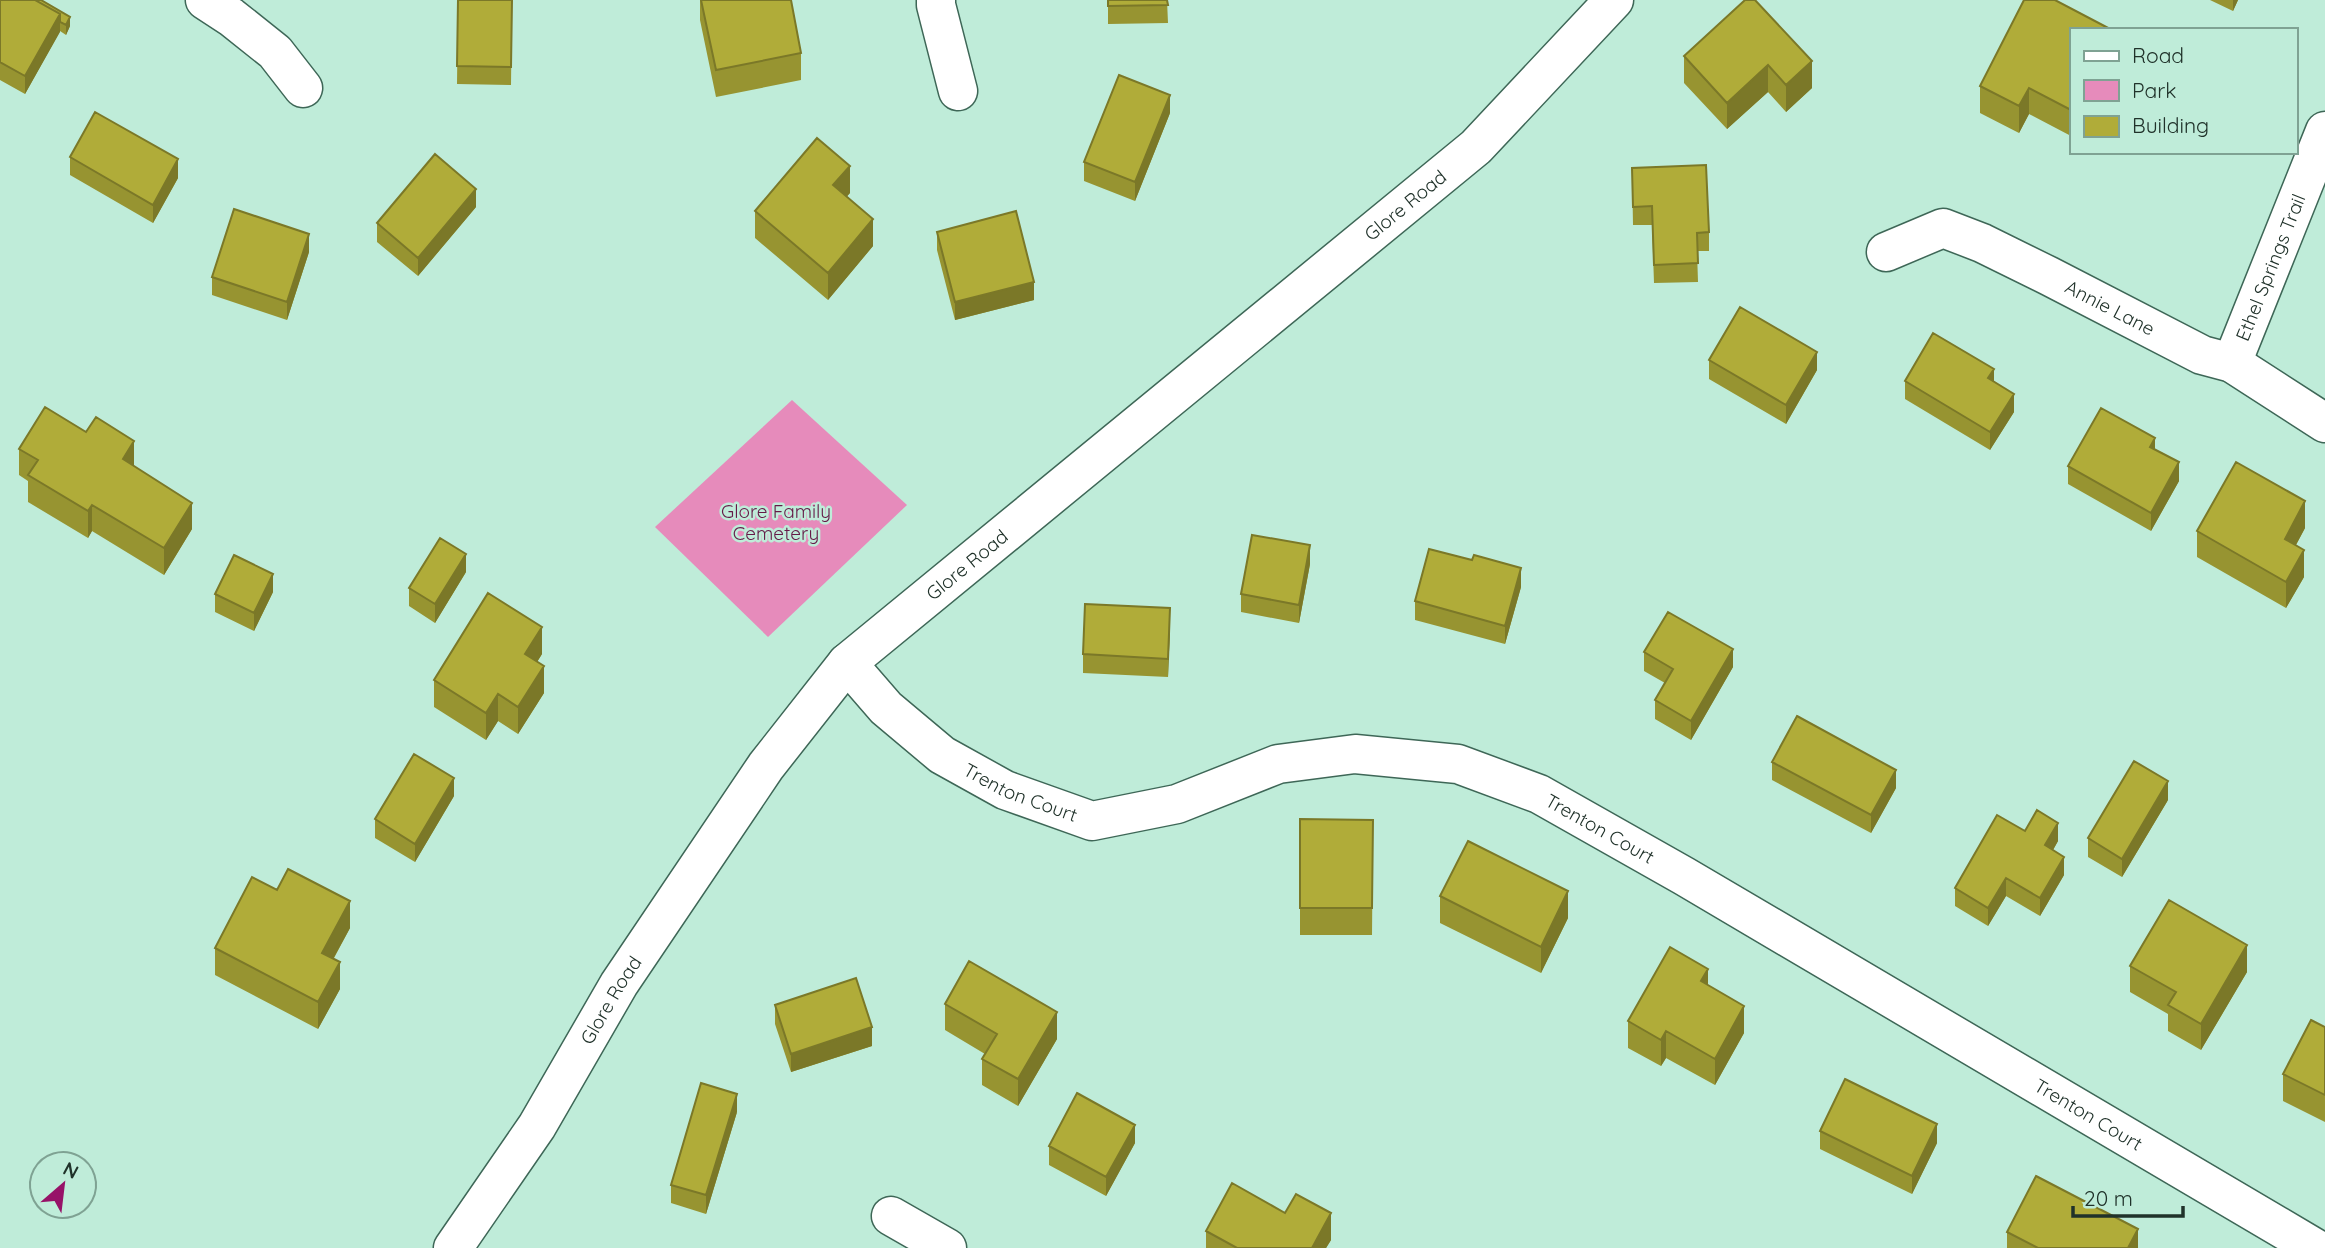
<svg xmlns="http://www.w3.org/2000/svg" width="2325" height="1248" font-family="Quicksand,sans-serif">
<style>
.green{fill:#e68bbb}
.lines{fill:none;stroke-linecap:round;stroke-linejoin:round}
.minor-casing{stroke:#3e6757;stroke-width:41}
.tertiary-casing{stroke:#3e6757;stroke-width:41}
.minor{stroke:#fff;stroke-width:38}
.tertiary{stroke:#fff;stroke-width:38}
.wall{fill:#979431}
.shaded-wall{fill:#7b7828}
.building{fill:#b0ac39;stroke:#7b7828;stroke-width:2}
.labels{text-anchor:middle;stroke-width:5;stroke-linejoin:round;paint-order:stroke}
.street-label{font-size:19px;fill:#20322a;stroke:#bfecd9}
.park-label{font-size:19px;fill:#651a47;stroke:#bfecd9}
</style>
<rect width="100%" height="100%" fill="#bfecd9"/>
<path class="green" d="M792,400L907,505L768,637L655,527Z"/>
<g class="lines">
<g class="minor-casing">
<g id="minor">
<path d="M205,0L231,17L275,52L303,88"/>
<path d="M936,0V5L958,91"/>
<path id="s1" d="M1886,252L1943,228L1982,243L2049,276L2202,355L2232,363L2325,423"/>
<path id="s2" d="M2232,363L2325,131"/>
<path id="s3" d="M847,663L886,708L942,755L1005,790L1092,821L1177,804L1278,764L1355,754L1458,764L1539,794L1684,876L2315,1248"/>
<path d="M891,1216L947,1248"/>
</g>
</g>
<g class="tertiary-casing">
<g id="tertiary">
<path id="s4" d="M453,1248L537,1126L619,984L766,766L847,663L1476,147L1614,0"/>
</g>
</g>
<use href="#minor" class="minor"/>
<use href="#tertiary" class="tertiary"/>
</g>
<path class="wall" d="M0,0H41L70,26L66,35L60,31L25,94L0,80Z
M458,0H512L511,85L457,84Z
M700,0H791L801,53V80L716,97L700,20Z
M1108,0H1167L1168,23L1108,24Z
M1745,0L1812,88L1786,112L1768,92L1727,129L1684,83V56Z
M2210,0H2238L2233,11Z
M2071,30V136L2029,114L2019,133L1980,113V86Z
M1170,113L1135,201L1084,181V162Z
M70,157L178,178L153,223L70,175Z
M1632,168L1709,232V251H1697L1698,282L1654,283L1652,225H1633Z
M850,193L846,197L873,246L828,300L755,238V211Z
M476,207L418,276L377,242V223Z
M937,232L1034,300L955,320L937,250Z
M309,252L287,320L212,295V277Z
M1709,360L1817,370L1786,424L1709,379Z
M1905,381L1994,382L2014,412L1990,450L1905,399Z
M19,449L134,466L192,529L164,575L92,531L88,538L28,502V481L19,475Z
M2155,449L2179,481L2151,531L2068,484V466Z
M2305,528L2296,545L2304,577L2286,608L2197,557V531Z
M1310,564L1299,623L1241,612V594Z
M466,572L435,623L409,606V588Z
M1521,587L1505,644L1415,620V601Z
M273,592L254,631L215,612V594Z
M1170,626L1168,677L1083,673V654Z
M1644,652L1733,667L1691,740L1655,719V700L1665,683L1644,671Z
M542,654L537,662L544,693L518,734L498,721L486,740L434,707V680Z
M1772,762L1896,788L1871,833L1772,780Z
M454,796L415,862L375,838V819Z
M2168,800L2122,877L2088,857V838Z
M1300,819L1373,820L1372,935H1300Z
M2025,831L2058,841L2053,850L2064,875L2040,916L2006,896L1988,926L1955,906V888Z
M277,890L350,928L334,958L340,989L318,1029L215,975V948Z
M1440,896L1568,918L1541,973L1440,923Z
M2130,966L2247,972L2201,1050L2168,1031V1014L2130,992Z
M1708,985L1744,1033L1715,1085L1666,1058L1661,1066L1628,1048V1021Z
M945,1004L1057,1039L1018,1106L982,1085V1059L985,1054L945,1030Z
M775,1005L872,1046L791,1072L775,1024Z
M2325,1027V1122L2283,1101V1074Z
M737,1112L706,1214L671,1203V1185Z
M1820,1131L1937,1143L1912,1194L1820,1149Z
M1135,1143L1106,1196L1049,1165V1146Z
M1285,1213L1331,1240L1326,1248H1206V1231Z
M2007,1232L2138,1248H2007Z"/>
<path class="shaded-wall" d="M2233,0H2238L2233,11Z
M60,14V32L25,94V76Z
M70,17V26L66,35V25Z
M1812,61V88L1786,112V85Z
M1768,65V92L1727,129V103Z
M2029,88V114L2019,133V106Z
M1170,95V113L1135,201V182Z
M178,159V178L153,223V205Z
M850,166V193L833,212V185Z
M476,189V207L418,276V258Z
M873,219V246L828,300V273Z
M309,234V252L287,320V302Z
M1034,282V300L955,320V302Z
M1817,352V370L1786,424V405Z
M1994,369V387L1988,378Z
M2014,394V412L1990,450V432Z
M2155,438V456L2150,447Z
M134,441V468L123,459Z
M2179,462V481L2151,531V513Z
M2305,501V528L2285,565V539Z
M192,503V529L164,575V548Z
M92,505V531L88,538V511Z
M1310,545V564L1299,623V605Z
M2304,550V577L2286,608V582Z
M466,554V572L435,623V604Z
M1521,568V587L1505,644V626Z
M273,574V592L254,631V613Z
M1170,608V626L1168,677V659Z
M542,627V654L525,681V654Z
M1733,649V667L1691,740V721Z
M544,666V693L518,734V707Z
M498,694V721L486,740V713Z
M1896,770V788L1871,833V815Z
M454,778V796L415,862V844Z
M2168,781V800L2122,877V859Z
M2058,823V841L2045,864V845Z
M2064,857V875L2040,916V898Z
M2006,878V896L1988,926V908Z
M1568,891V918L1541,973V947Z
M350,901V928L322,979V953Z
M2247,945V972L2201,1050V1024Z
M340,962V989L318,1029V1002Z
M1708,969V995L1701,981Z
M1744,1006V1033L1715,1085V1059Z
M1057,1012V1039L1018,1106V1079Z
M872,1027V1046L791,1072V1054Z
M1666,1031V1058L1661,1066V1040Z
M737,1094V1112L706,1214V1195Z
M1937,1124V1143L1912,1194V1176Z
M1135,1125V1143L1106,1196V1177Z
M1331,1213V1240L1326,1248H1312Z
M2138,1229V1248H2128Z"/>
<path class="building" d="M0,0H35L60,14L25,76L0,62Z
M35,0H41L70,17L66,25L60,22V14Z
M458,0H512L511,67L457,66Z
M701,0H791L801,53L716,70Z
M1108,0H1167L1168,5L1108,6Z
M1745,0H1755L1812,61L1786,85L1768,65L1727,103L1684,56Z
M2024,0H2055L2112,30H2071V110L2029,88L2019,106L1980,86Z
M1119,75L1170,95L1135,182L1084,162Z
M95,112L178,159L153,205L70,157Z
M817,138L850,166L833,185L873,219L828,273L755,211Z
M435,154L476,189L418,258L377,223Z
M1706,165L1709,232L1697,233L1698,263L1654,265L1652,206L1633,207L1632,168Z
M234,209L309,234L287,302L212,277Z
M1016,211L1034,282L955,302L937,232Z
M1740,307L1817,352L1786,405L1709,360Z
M1933,333L1994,369L1988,378L2014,394L1990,432L1905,381Z
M45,407L86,432L96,417L134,441L123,459L192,503L164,548L92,505L88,511L28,475L38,460L19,449Z
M2101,408L2155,438L2150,447L2179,462L2151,513L2068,466Z
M2236,462L2305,501L2285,539L2304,550L2286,582L2197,531Z
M1252,535L1310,545L1299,605L1241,594Z
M440,538L466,554L435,604L409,588Z
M1429,549L1472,560L1474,555L1521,568L1505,626L1415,601Z
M234,555L273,574L254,613L215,594Z
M488,593L542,627L525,654L544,666L518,707L498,694L486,713L434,680Z
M1085,604L1170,608L1168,659L1083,654Z
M1668,612L1733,649L1691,721L1655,700L1673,669L1644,652Z
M1797,716L1896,770L1871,815L1772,762Z
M414,754L454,778L415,844L375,819Z
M2134,761L2168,781L2122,859L2088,838Z
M2037,810L2058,823L2045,845L2064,857L2040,898L2006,878L1988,908L1955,888L1997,815L2025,831Z
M1300,819L1373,820L1372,908H1300Z
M1468,841L1568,891L1541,947L1440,896Z
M288,869L350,901L322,953L340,962L318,1002L215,948L252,877L277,890Z
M2169,900L2247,945L2201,1024L2168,1005L2176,992L2130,966Z
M1670,947L1708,969L1701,981L1744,1006L1715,1059L1666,1031L1661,1040L1628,1021Z
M969,961L1057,1012L1018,1079L982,1059L997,1034L945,1004Z
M856,978L872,1027L791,1054L775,1005Z
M2311,1020L2325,1027V1095L2283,1074Z
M1845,1079L1937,1124L1912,1176L1820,1131Z
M701,1083L737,1094L706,1195L671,1185Z
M1077,1093L1135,1125L1106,1177L1049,1146Z
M2036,1176L2138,1229L2128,1248H2038L2007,1232Z
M1232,1183L1285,1213L1296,1194L1331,1213L1312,1248H1237L1206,1231Z"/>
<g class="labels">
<g class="street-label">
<text dy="7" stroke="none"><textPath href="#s4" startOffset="1428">Glore Road</textPath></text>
<text dy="7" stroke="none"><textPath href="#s2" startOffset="103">Ethel Springs Trail</textPath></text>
<text dy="7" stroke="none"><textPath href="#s1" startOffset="247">Annie Lane</textPath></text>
<text dy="7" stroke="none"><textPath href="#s4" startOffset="861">Glore Road</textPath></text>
<text dy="7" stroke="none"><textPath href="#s3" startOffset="220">Trenton Court</textPath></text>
<text dy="7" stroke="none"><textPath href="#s3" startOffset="830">Trenton Court</textPath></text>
<text dy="7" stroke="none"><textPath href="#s4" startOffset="294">Glore Road</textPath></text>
<text dy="7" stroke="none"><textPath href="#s3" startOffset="1396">Trenton Court</textPath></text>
</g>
<g class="park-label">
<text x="776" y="518">Glore Family<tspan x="776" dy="22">Cemetery</tspan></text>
</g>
</g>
<rect x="2070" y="28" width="228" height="126" fill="#bfecd9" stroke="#7fa293" stroke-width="2"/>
<rect x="2084" y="51" width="35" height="10" fill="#ffffff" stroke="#7fa293" stroke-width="2"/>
<text x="2132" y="63" font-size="21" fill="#20322a">Road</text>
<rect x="2084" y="80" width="35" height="21" fill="#e68bbb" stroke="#7fa293" stroke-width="2"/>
<text x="2132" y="98" font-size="21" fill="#20322a">Park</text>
<rect x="2084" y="116" width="35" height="21" fill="#b0ac39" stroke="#7fa293" stroke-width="2"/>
<text x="2132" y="133" font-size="21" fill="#20322a">Building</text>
<g transform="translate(63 1185) rotate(28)"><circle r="33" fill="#bfecd9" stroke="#7fa293" stroke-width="2"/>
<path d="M0-5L12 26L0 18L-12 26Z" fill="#971268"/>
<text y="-10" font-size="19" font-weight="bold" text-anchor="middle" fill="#20322a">N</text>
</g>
<path d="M2073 1206v10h110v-10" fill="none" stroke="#20322a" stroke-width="3.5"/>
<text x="2084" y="1206" font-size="21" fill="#20322a" stroke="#bfecd9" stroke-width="5" paint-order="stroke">20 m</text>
</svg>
